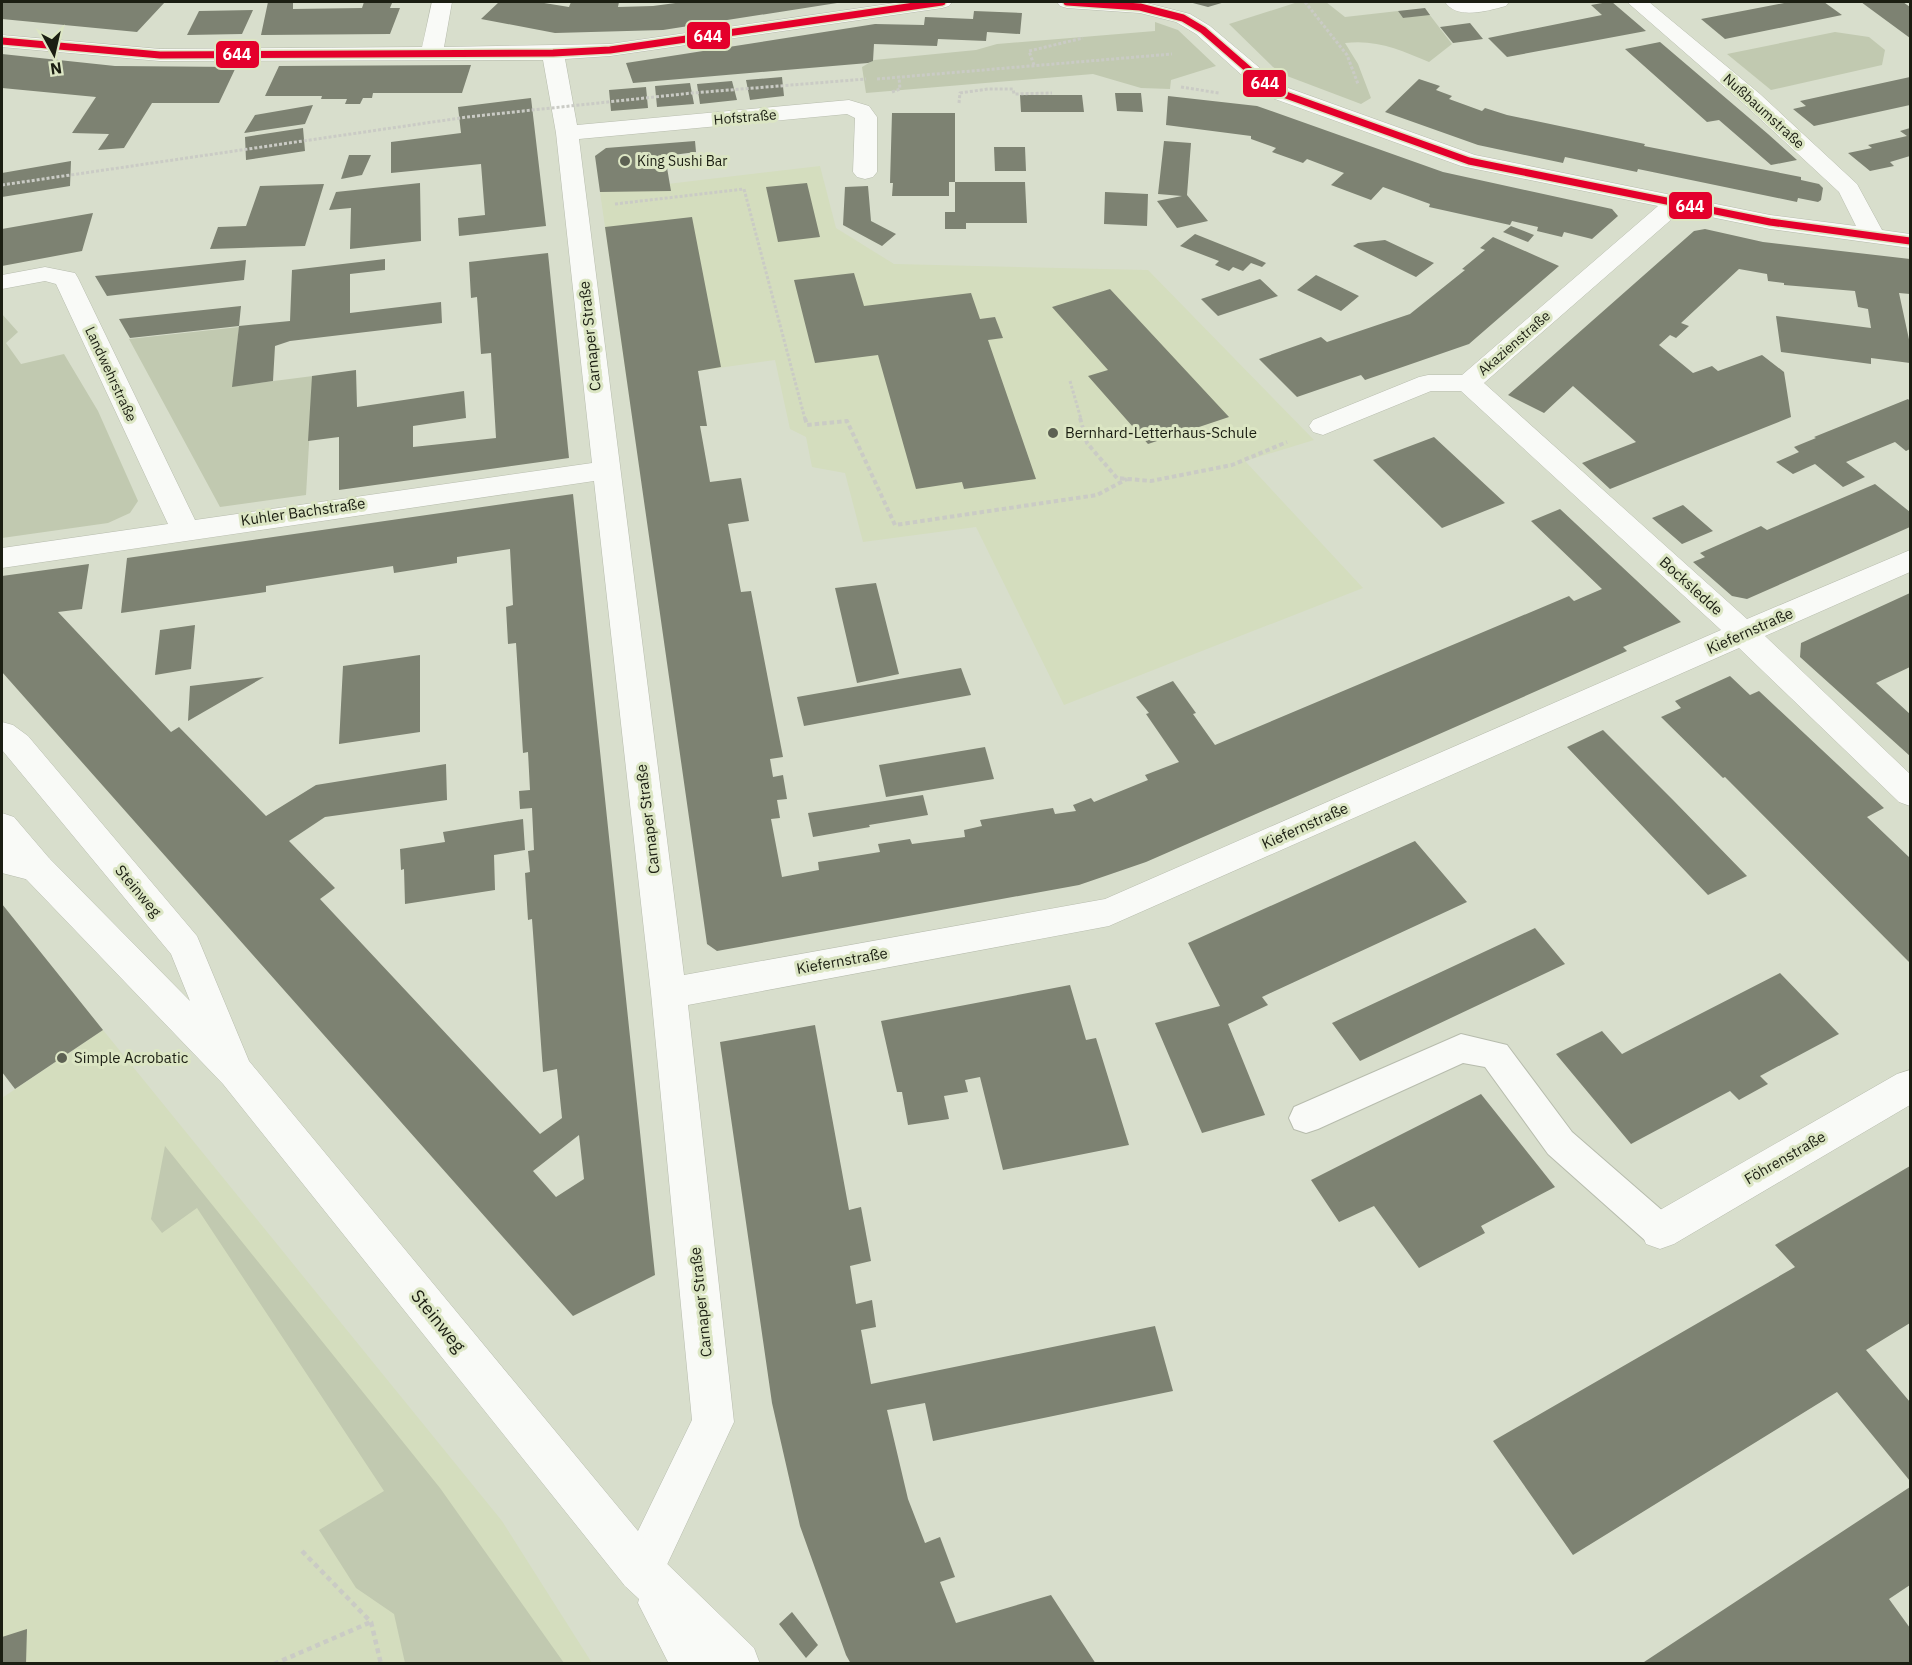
<svg xmlns="http://www.w3.org/2000/svg" width="1912" height="1665" font-family="'IBM Plex Sans',sans-serif">
<style>
.built{fill:#d4ddbe}
.green{fill:#c1c9b0}
.building{fill:#7d8272;fill-rule:evenodd}
.lines{fill:none;stroke-linecap:round;stroke-linejoin:round}
.lane-casing{stroke:#b7bcad;stroke-width:2}
.street-casing{stroke:#b7bcad;stroke-width:1}
.primary-casing{stroke:#b7bcad;stroke-width:1}
.path-far2{stroke:#cacbc5;stroke-width:3;stroke-dasharray:3 2;stroke-linecap:butt}
.path-far1{stroke:#cacbc5;stroke-width:4;stroke-dasharray:4.5 3;stroke-linecap:butt}
.path{stroke:#cacbc5;stroke-width:4.5;stroke-dasharray:5 4;stroke-linecap:butt}
.lane{fill:#f9faf7;fill-rule:evenodd}
.street{fill:#f9faf7;fill-rule:evenodd}
.primary{fill:#f9faf7;fill-rule:evenodd}
.path-bridge{stroke:#cacbc5;stroke-width:3;stroke-dasharray:3 2;stroke-linecap:butt}
.bus-1-casing{stroke:#dce6c4;stroke-width:10}
.bus-1{stroke:#e4002b;stroke-width:7}
.poi-dot{fill:#5d6153;stroke:#dce6c4;stroke-width:2}
.labels{text-anchor:middle;stroke-width:6;stroke-linejoin:round;paint-order:stroke}
.far-street-label{font-size:14px;fill:#1b1e12;stroke:#dce6c4}
.far-poi-label{font-size:14px;fill:#1b1e12;stroke:#dce6c4;text-anchor:start}
.street-label{font-size:15px;fill:#1b1e12;stroke:#dce6c4}
.poi-label{font-size:15px;fill:#1b1e12;stroke:#dce6c4;text-anchor:start}
.near-street-label{font-size:18px;fill:#1b1e12;stroke:#dce6c4}
.line-badge{stroke:#dce6c4;stroke-width:2}
.badge-label{font-size:16px;text-anchor:middle;font-weight:bold;fill:#fff}
</style>
<rect width="100%" height="100%" fill="#d8decc"/>
<path class="built" d="M820,166L836,228L894,264L1148,270L1314,440L1245,461L1363,588L1064,705L976,527L863,542L845,473L812,467L806,437L790,429L775,360L627,381L600,192Z
M103,1030L502,1521L592,1663L2,1664V1098Z"/>
<path class="green" d="M1298,2H1326L1345,17L1398,11L1403,18L1429,14L1452,44L1429,62C1401,50 1376,39 1345,43L1358,64L1371,98L1361,104L1287,76L1273,67L1229,24Z
M1155,22L1178,30L1216,66L1171,80L1170,89L1141,88L1093,74L866,93L862,67L874,60L976,50L997,44L1155,31Z
M1835,32L1869,37L1885,50L1882,65L1771,90L1727,54Z
M2,314L18,332L6,343L21,364L64,354L98,411L138,501L130,513L108,523L2,538Z
M239,327L233,386L313,376L306,495L220,507L129,339Z
M165,1146L440,1488L564,1663H405L394,1614L356,1588L319,1530L384,1491L197,1208L162,1233L151,1219Z"/>
<path class="building" d="M2,2H165L137,32L2,19Z
M268,2H293V9L362,8L364,2H389L392,3L390,8H400L390,34L261,35Z
M499,2H538L569,7L571,2H619L618,7L653,6L683,2L837,3L663,30L555,33L481,19Z
M1189,2H1225L1208,7Z
M1608,2H1612L1646,31L1507,57L1488,38L1602,15L1591,5Z
M1789,2H1824L1842,15L1725,39L1701,19Z
M1861,2H1903L1910,7V38Z
M1425,8L1430,15L1403,18L1398,11Z
M253,10L242,34L187,35L199,11Z
M974,11L1022,13L1020,34L987,32L986,41L938,39L937,46L874,44L873,61L868,63L633,83L626,63L875,24L924,25L925,17L973,19Z
M1470,23L1483,39L1453,43L1440,27Z
M1660,42L1768,134L1797,160L1771,165L1719,120L1707,122L1625,49Z
M2,54L115,66L236,67L219,103H152L124,148L98,150L109,134L72,133L96,97L2,88Z
M471,65L462,93H373L372,98H363L360,104H345L347,99H321L322,96H265L279,66Z
M782,77L784,96L750,100L746,80Z
M1910,77V105L1814,126L1793,109L1806,106L1800,101Z
M1419,79L1440,86L1436,90L1452,96L1449,99L1482,111L1485,108L1507,115L1645,144L1644,146L1801,177V180L1819,184L1823,188L1821,200L1818,202L1798,198L1797,202L1638,169L1637,172L1565,157L1563,163L1478,145L1385,112Z
M732,81L737,100L700,104L697,84Z
M690,83L694,104L657,107L655,86Z
M646,87L648,108L611,111L609,90Z
M1115,93H1141L1143,112L1117,111Z
M1020,95H1082L1084,112H1021Z
M1168,96L1257,106L1443,172L1612,209L1618,216L1592,239L1564,232L1562,237L1537,231L1538,227L1512,221L1510,225L1429,207L1430,204L1383,187L1371,200L1331,185L1344,173L1307,159L1303,163L1272,152L1276,148L1251,139V136L1166,125Z
M531,98L546,226L459,236L458,218L485,215L481,164L391,173V142L461,133L458,107Z
M313,105L305,124L244,133L255,115Z
M892,113H955V182H949V196H892L893,183H890Z
M303,128L305,151L246,160L245,137Z
M1910,128V156L1890,162L1894,166L1870,171L1848,153L1872,148L1868,145L1907,136L1900,131Z
M695,141L696,152L665,156L671,191L600,192L595,156L606,148Z
M1164,141L1191,143L1187,195L1208,221L1177,228L1157,201L1182,196L1158,194Z
M994,147H1025L1026,171H995Z
M349,155H371L362,175L341,179Z
M71,161L70,186L2,197V173Z
M955,182H1025L1027,223H966V229H945V212H955Z
M420,183L421,241L350,249L351,208L329,210L336,192Z
M807,183L820,237L778,242L766,187Z
M324,184L305,246L210,249L218,227L246,226L260,186Z
M868,186L871,221L896,234L882,246L843,225L845,187Z
M1105,192L1148,194L1147,226L1104,224Z
M93,213L82,251L2,266V229Z
M692,217L721,367L698,371L707,426H700L710,482L741,478L749,521L728,524L741,592L751,591L783,757L770,759L773,777L783,775L787,799L777,800L780,818L771,819L782,877L819,870L818,862L880,852L878,844L910,839L912,844L965,837L964,830L982,826L980,820L1053,808L1055,814L1076,811L1073,805L1091,798L1094,802L1148,780L1145,775L1179,762L1146,714L1149,713L1136,697L1173,681L1196,713L1193,714L1215,745L1569,596L1574,601L1602,589L1531,521L1560,509L1681,622L1623,647L1627,651L1419,743L1146,862L1079,885L717,951L707,944L605,227Z
M1511,226L1534,235L1528,242L1503,232Z
M1705,229L1763,242L1910,259V294L1899,293L1910,344V363L1871,358V364L1781,352L1776,316L1871,328L1868,309L1858,307L1855,291L1784,285V283L1768,281L1767,274L1739,269L1681,323L1689,326L1676,338L1670,335L1659,345L1693,373L1712,366L1718,371L1762,355L1784,372L1791,417L1610,489L1582,463L1636,442L1573,386L1544,413L1508,395L1694,231Z
M1195,234L1255,258L1266,263L1262,267L1251,263L1243,271L1233,267L1229,271L1215,265L1219,261L1180,246Z
M1493,237L1559,266L1469,344L1365,380L1361,375L1297,397L1259,359L1321,337L1327,342L1410,314L1465,270L1462,269L1485,250L1480,248Z
M1385,240L1434,263L1416,277L1353,246L1358,243Z
M548,253L569,458L339,490V437L308,441L312,376L356,370L357,407L464,391L466,418L413,426V447L496,438L491,353L481,354L477,297L471,298L469,262Z
M385,259V270L350,274V313L441,302L442,323L290,341L275,346L273,381L232,387L239,326L290,321L292,270Z
M246,260L244,280L107,296L95,276Z
M854,273L864,306L971,293L980,319L995,317L1003,338L988,340L1036,479L964,489L962,482L916,489L878,355L815,363L794,280Z
M1316,275L1359,296L1341,311L1297,290Z
M1260,279L1278,296L1218,316L1201,299Z
M1110,289L1229,417L1148,444L1088,376L1108,370L1052,307Z
M241,306L239,326L130,338L119,319Z
M1908,399L1910,401V449L1906,451L1895,442L1846,462L1865,477L1843,487L1815,464L1793,474L1776,462L1799,452L1794,447L1816,438L1814,437Z
M1434,437L1505,503L1442,528L1373,460Z
M1875,484L1910,512V527L1747,599L1732,596L1693,562L1705,557L1700,553L1761,526L1767,530Z
M573,494L655,1275L573,1316L2,672V576L89,564L82,609L58,612L171,732L179,727L266,816L316,785L446,764L447,800L325,817L289,841L335,888L320,899L540,1134L562,1118L557,1069L543,1072L532,919L528,920L525,873L530,872L528,851L534,850L532,808L520,809L519,791L530,790L528,752L523,753L516,643L508,644L506,607L513,605L510,549L457,557V563L394,573L393,566L266,586V592L121,613L127,558ZM579,1135L584,1179L556,1197L533,1171Z
M1683,505L1713,531L1682,544L1652,518Z
M876,583L899,674L857,683L835,588Z
M1910,593V667L1876,683L1910,714V756L1800,657L1801,643Z
M195,625L191,669L155,675L160,630Z
M420,655V732L339,744L343,666Z
M961,668L971,695L804,726L797,697Z
M1730,676L1750,695L1759,691L1884,808L1867,817L1910,858V963L1725,777L1723,778L1661,717L1681,708L1675,701Z
M264,677L188,721L190,686Z
M1603,730L1673,800L1747,876L1708,895L1567,747Z
M985,747L994,779L886,797L879,765Z
M923,795L928,815L869,825L870,827L813,837L808,813Z
M523,819L525,850L494,855L495,890L405,904L404,869L401,870L400,849L445,842L443,832Z
M1415,841L1467,902L1262,997L1268,1005L1228,1024L1265,1115L1202,1133L1155,1023L1220,1006L1188,943Z
M2,904L103,1030L15,1089L2,1072Z
M1535,928L1565,964L1360,1061L1332,1023Z
M1780,973L1839,1034L1760,1076L1768,1084L1739,1100L1730,1091L1631,1144L1556,1054L1602,1031L1622,1054Z
M1070,985L1086,1040L1096,1038L1129,1145L1003,1170L980,1077L965,1080L968,1092L944,1096L949,1119L908,1125L902,1092H897L881,1021Z
M815,1025L849,1210L861,1207L871,1261L850,1266L856,1304L872,1300L876,1327L861,1330L871,1384L1155,1326L1173,1391L933,1441L925,1403L887,1410L908,1499L925,1543L940,1537L955,1577L940,1582L956,1623L1051,1595L1096,1664H851L846,1655L800,1526L772,1403L720,1042Z
M1481,1094L1555,1187L1481,1226L1485,1233L1419,1268L1374,1206L1339,1222L1311,1180Z
M1910,1166V1323L1866,1350L1910,1402V1481L1837,1392L1573,1555L1493,1441L1795,1267L1775,1245Z
M1910,1487V1585L1889,1599L1910,1628V1664H1641Z
M792,1612L818,1645L806,1658L779,1624Z
M27,1629L26,1664H2V1637Z"/>
<g class="lines">
<g class="lane-casing">
<path id="lane" d="M1461,1034L1507,1045L1572,1132L1672,1219L1678,1231L1672,1243L1660,1248L1648,1243L1548,1154L1485,1067L1463,1063L1318,1129L1306,1133L1294,1129L1289,1118L1294,1107Z"/>
</g>
<g class="street-casing">
<path id="street" d="M432,2H452L444,47L610,44L902,2H952L949,6L942,8L610,56L565,59L577,125L849,100L869,106L877,117V172L873,177L865,179L857,177L853,172L855,118L847,114L579,139L684,975L1105,899L1721,630L1461,391H1431L1323,435L1313,432L1309,426L1313,420L1419,377L1428,375H1462L1658,206L1461,166L1264,95L1196,34L1176,22L1140,13L1067,8L1060,6L1057,2H1143L1190,14L1210,26L1280,85L1475,155L1770,215L1856,226L1839,192L1744,104L1627,2H1649L1760,94L1857,184L1882,230L1910,234V248L1770,229L1681,211L1484,383L1747,619L1910,550V572L1765,636L1910,774V806L1899,802L1739,648L1109,926L688,1005L734,1422L657,1586L641,1592L625,1586L619,1570L692,1420L651,993L594,481L2,568V548L168,524L56,284L45,281L2,289V275L45,267L75,273L78,278L195,520L592,463L556,133L543,60L160,61L2,47V35L160,49L422,47Z
M1445,2H1509L1506,6C1487,11 1457,20 1445,2Z
M2,846L49,858L54,868L49,878L37,882L2,873Z
M1910,1070V1105L1674,1244L1660,1249L1646,1244L1641,1231L1646,1218L1897,1074Z"/>
</g>
<g class="primary-casing">
<path id="primary" d="M2,722L13,725L28,736L197,936L249,1061L657,1554L754,1648L760,1664H669L638,1603L639,1599L625,1586L223,1084L25,878L2,849V813L14,817L49,858L190,1001L171,954L2,750Z"/>
</g>
<path class="path-far2" d="M1305,2L1347,55L1358,84
M1034,65L1029,51L1083,38
M877,79L1172,54
M1181,87L1219,93
M892,92L900,89L899,77
M959,103L960,93L988,89H1013L1014,94L1052,93
M615,204L744,189L805,419
M1070,381L1081,419"/>
<path class="path-far1" d="M805,418L807,425L847,421L895,525L1097,495L1127,479
M1080,418L1087,443L1117,478L1151,481L1232,465L1287,442"/>
<path class="path" d="M302,1551L371,1622L381,1664
M274,1664L371,1622"/>
<use href="#lane" class="lane"/>
<use href="#street" class="street"/>
<use href="#primary" class="primary"/>
<path class="path-bridge" d="M2,185L467,117L692,93L866,79"/>
<g class="bus-1-casing">
<path id="bus-1" d="M1067,2L1140,7L1183,18L1203,30L1272,90L1469,161L1770,222L1910,241
M2,41L160,55L553,53L610,50L942,2"/>
</g>
<use href="#bus-1" class="bus-1"/>
</g>
<g class="poi-dot">
<circle cx="625" cy="161" r="6"/>
<circle cx="1053" cy="433" r="6"/>
<circle cx="62" cy="1058" r="6"/>
</g>
<g class="labels">
<g class="far-street-label">
<text transform="translate(1764 111) rotate(42)" y="5">Nußbaumstraße</text>
<text transform="translate(745 117) rotate(-5)" y="5">Hofstraße</text>
<text transform="translate(1514 343) rotate(-41)" y="5">Akazienstraße</text>
<text transform="translate(111 374) rotate(65)" y="5">Landwehrstraße</text>
</g>
<g class="far-poi-label">
<text x="637" y="166">King Sushi Bar</text>
</g>
<g class="street-label">
<text transform="translate(590 336) rotate(-96)" y="5">Carnaper Straße</text>
<text transform="translate(303 512) rotate(-8)" y="5">Kuhler Bachstraße</text>
<text transform="translate(1691 586) rotate(42)" y="5">Bocksledde</text>
<text transform="translate(1750 631) rotate(-24)" y="5">Kiefernstraße</text>
<text transform="translate(648 819) rotate(-97)" y="5">Carnaper Straße</text>
<text transform="translate(1305 826) rotate(-24)" y="5">Kiefernstraße</text>
<text transform="translate(138 891) rotate(50)" y="5">Steinweg</text>
<text transform="translate(842 961) rotate(-10)" y="5">Kiefernstraße</text>
<text transform="translate(1785 1158) rotate(-30)" y="5">Föhrenstraße</text>
<text transform="translate(701 1302) rotate(-96)" y="5">Carnaper Straße</text>
</g>
<g class="poi-label">
<text x="1065" y="438">Bernhard-Letterhaus-Schule</text>
<text x="74" y="1063">Simple Acrobatic</text>
</g>
<g class="near-street-label">
<text transform="translate(438 1321) rotate(51)" y="6">Steinweg</text>
</g>
</g>
<g class="line-badge">
<rect x="686" y="21" width="45" height="29" rx="6" fill="#e4002b"/>
<rect x="215" y="40" width="45" height="29" rx="6" fill="#e4002b"/>
<rect x="1242" y="69" width="45" height="29" rx="6" fill="#e4002b"/>
<rect x="1668" y="191" width="45" height="29" rx="6" fill="#e4002b"/>
</g>
<g class="badge-label">
<text x="708" y="42">644</text>
<text x="237" y="60">644</text>
<text x="1265" y="89">644</text>
<text x="1690" y="212">644</text>
</g>
<rect width="1912" height="1665" fill="none" stroke="#1b1e12" stroke-width="6"/>
<g transform="translate(54 54) rotate(172)" stroke="#dce6c4" stroke-width="4.5" paint-order="stroke">
<path d="M0-4.5L10 22L0 15L-10 22Z" fill="#1b1e12"/>
<text y="-9" font-size="16" font-weight="bold" text-anchor="middle" fill="#1b1e12">N</text>
</g>
</svg>
